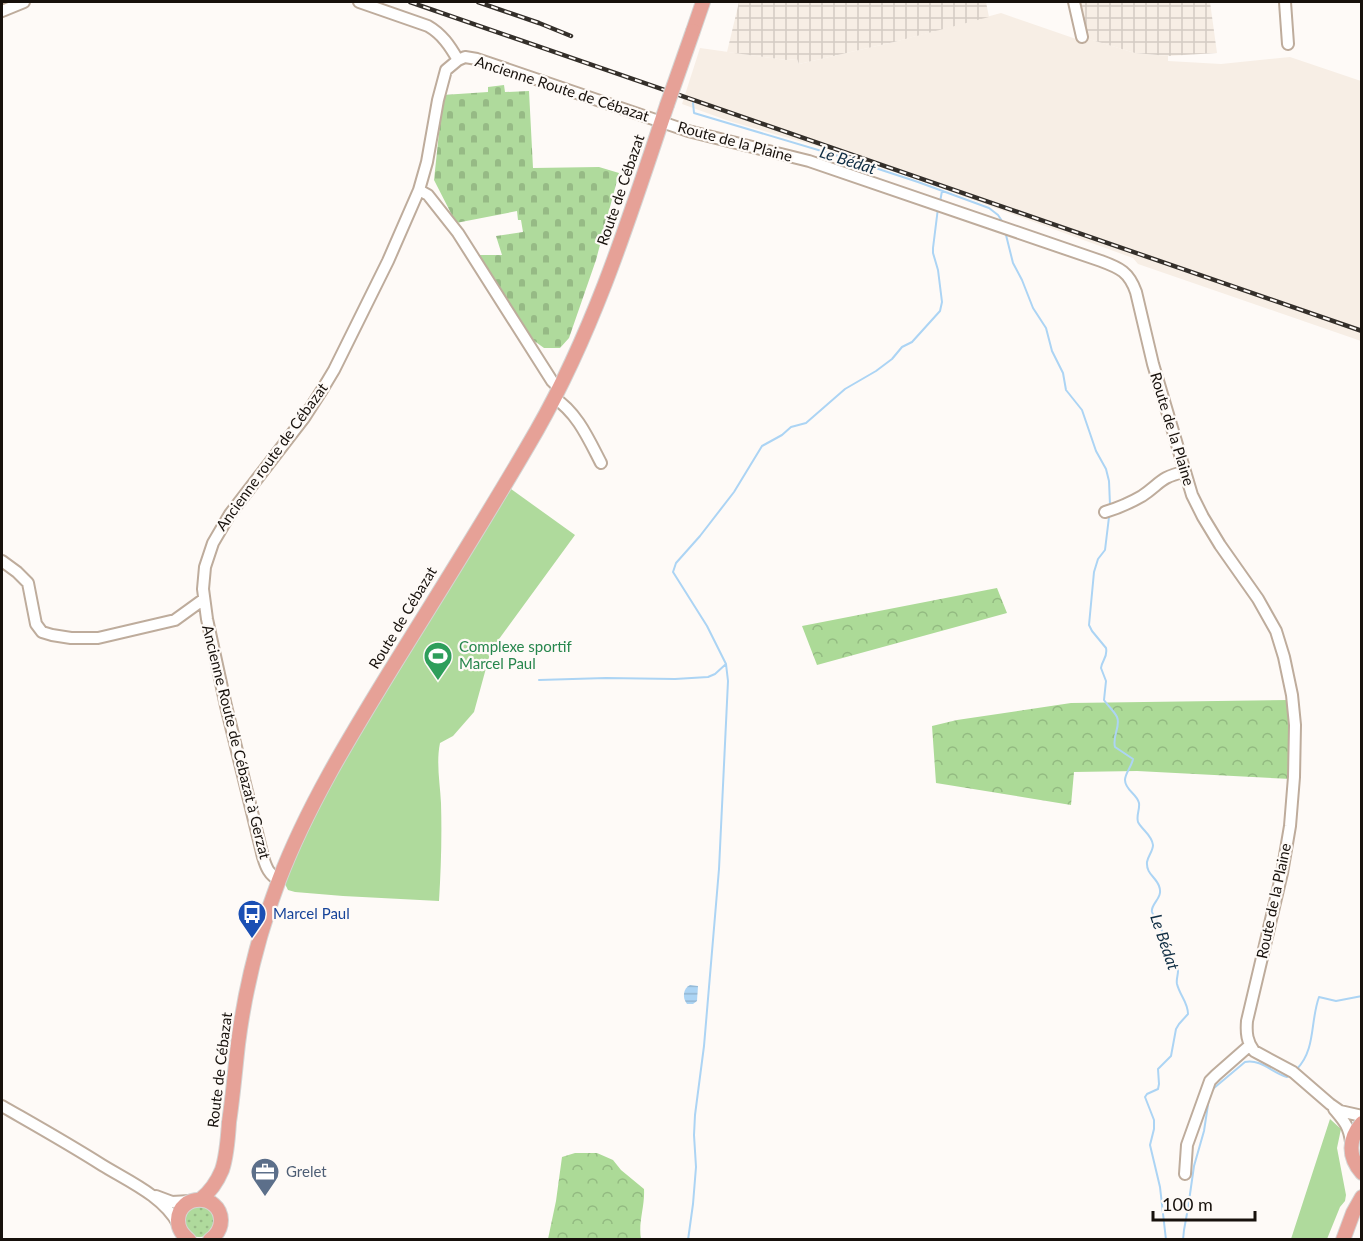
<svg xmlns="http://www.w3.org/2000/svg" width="1363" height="1241" font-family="Lato,sans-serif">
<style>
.built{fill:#f7eee5}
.industrial{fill:url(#industrial-grid)}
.grass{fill:url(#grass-dots)}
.forest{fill:url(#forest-crowns)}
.cemetery{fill:url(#cemetery-stones)}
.garden{fill:#afda9c}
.water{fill:url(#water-rules)}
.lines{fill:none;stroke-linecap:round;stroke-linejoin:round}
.stream{stroke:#acd4f4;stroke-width:2}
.minor-casing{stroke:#beac9c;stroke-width:14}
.major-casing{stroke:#d5d4d3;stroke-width:16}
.minor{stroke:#fff;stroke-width:10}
.major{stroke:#e6a197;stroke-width:14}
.rail-casing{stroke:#342f2a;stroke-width:4.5}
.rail{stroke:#fefaf7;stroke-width:2;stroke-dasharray:7;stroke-linecap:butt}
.major-bridge-casing{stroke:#d5d4d3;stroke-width:16;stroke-linecap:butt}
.major-bridge{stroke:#e6a197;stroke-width:14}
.labels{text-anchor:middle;stroke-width:4.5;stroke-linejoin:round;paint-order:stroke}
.street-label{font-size:15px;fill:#17110c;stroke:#fefaf7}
.leisure-label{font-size:15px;fill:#27864d;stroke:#fefaf7;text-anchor:start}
.transit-label{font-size:15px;fill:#164399;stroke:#fefaf7;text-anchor:start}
.service-label{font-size:15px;fill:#4e5e75;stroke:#fefaf7;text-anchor:start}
.water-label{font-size:16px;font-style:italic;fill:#0f2d43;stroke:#fefaf7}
</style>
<defs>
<pattern id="industrial-grid" width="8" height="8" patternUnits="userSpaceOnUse" patternTransform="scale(1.5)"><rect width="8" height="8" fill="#f7eee5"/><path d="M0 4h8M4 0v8" fill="none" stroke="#d3cbc3"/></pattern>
<pattern id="grass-dots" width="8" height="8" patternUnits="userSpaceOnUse" patternTransform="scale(1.5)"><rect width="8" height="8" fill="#afda9c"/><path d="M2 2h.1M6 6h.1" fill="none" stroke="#96ba85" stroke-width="1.8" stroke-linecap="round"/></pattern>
<pattern id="forest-crowns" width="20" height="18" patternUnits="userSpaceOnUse" patternTransform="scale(1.5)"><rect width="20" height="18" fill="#acda97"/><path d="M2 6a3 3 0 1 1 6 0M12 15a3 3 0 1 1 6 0" fill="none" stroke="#93ba81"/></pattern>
<pattern id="cemetery-stones" width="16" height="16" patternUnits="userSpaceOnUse" patternTransform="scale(1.5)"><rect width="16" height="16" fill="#afda9c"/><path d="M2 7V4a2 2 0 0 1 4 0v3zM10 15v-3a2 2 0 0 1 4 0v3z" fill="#96ba85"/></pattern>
<pattern id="water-rules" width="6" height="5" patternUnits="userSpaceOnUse" patternTransform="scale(1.5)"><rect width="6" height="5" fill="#acd4f4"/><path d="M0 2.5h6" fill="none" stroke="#93b5d0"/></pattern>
</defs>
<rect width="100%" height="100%" fill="#fefaf7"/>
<path class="built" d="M1001,13L1079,40L1086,38L1135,53L1168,56V61L1221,64L1290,57L1361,81V341L1138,264L1133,258L918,180L831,150L729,121L682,104L700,48L786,60L797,59L799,64L894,42Z"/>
<path class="industrial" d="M739,2H986L989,17L894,42L799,64L797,59L786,60L727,52Z
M1096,2H1210L1217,53L1168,56L1135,53L1082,37L1075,3Z"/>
<path class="grass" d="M183 1221a16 16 0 1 1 32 0a16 16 0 1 1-32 0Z"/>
<path class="forest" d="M997,588L1007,613L817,665L802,626Z
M1290,700L1291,779L1137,771L1074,772L1071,805L936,783L932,726L957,720L1071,703Z
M575,1153H597L613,1160L621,1170L644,1189C645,1207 638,1222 641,1239H548L556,1201L562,1157Z"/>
<path class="cemetery" d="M504,85L505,92L529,91L533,168L599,167L619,173L596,260L569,338L560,348H544L533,340L478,255H502L496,236L523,232L521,220H518L517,211L456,223L434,180L443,95L488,92V87Z"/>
<path class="garden" d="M511,489L575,535L491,650L474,712L453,736L440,743C436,763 440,783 441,803C442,836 441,869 439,901L343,896L295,892L288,890L285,884C301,844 320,805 340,767Z
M1330,1119L1341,1129L1337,1148L1346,1195L1345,1201L1340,1207L1327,1239H1291Z"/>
<path class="water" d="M690,985L698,986L697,1001L693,1004H687C682,998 683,988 690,985Z"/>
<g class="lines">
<path class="stream" d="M693,103L694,113L845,158L918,182L989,208L998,215L1004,224
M940,202L942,191
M1006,235L1013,263L1022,280L1033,308L1046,328L1052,351L1063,373L1066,390L1082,410L1096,451L1106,469L1109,481L1110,505
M1109,517L1105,550L1098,559L1094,572L1089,625L1092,631L1106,648C1108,657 1102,660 1101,668L1106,681L1104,700C1108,706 1114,711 1117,717C1121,726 1112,736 1115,747L1133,759C1132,766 1125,773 1125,780C1125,790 1137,794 1139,803C1140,810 1136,815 1138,822C1142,830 1152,835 1153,845C1153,851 1148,856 1147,862C1146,874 1156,877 1159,886C1164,898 1150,904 1152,912C1154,917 1159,923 1161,928C1164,937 1165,946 1169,955C1171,960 1177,965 1178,971C1178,976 1176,979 1177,984C1180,996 1188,1002 1188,1014L1179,1024L1176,1029L1171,1056L1158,1069L1159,1084L1158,1089L1147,1094L1145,1097L1154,1120V1129L1150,1145L1160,1187L1166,1240
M539,680L606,678L675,679L708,677L715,674L726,664
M1297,1069C1316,1049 1310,1022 1319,997L1336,1001L1362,996
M1211,1093L1214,1088L1245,1062C1262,1059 1272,1073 1287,1077L1290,1075
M688,1240L693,1204L696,1167L694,1135L695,1115L704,1046L719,869L728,681L726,664L707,626L673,572L676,563L700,536L734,492L762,446L782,435L791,427L806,423L845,389L876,371L892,359L902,347L912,342L940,311L942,302L938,270L933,253V248L938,208
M1183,1240L1184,1230L1188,1208L1194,1166L1204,1131L1209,1098"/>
<g class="minor-casing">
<path id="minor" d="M359,2L428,26C442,34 450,46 458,60
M1074,2L1082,37
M1285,2L1288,44
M2,11L24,2
M419,190L428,195L458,233L552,381L559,388
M554,398C577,412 589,440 601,463
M1105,512C1118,508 1130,503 1142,496C1160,484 1160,477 1184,472
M2,561L17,572L28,583L36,624L42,632L52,635L71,638H98L175,620L204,599
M279,880C269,875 266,867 263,857L226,706L207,619L203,589L205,567L213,543L230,514L304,418L322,390L334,370L388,261L419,190L427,162L438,100L446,70L458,60L465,57L477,59L688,131L809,161L1101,261C1120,268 1129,272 1136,292L1153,364L1192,495L1203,517L1220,545L1258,599L1276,631L1284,657L1292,695L1295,725L1294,777L1290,826L1282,873L1247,1021C1246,1033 1247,1042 1254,1051L1293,1072L1330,1104L1340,1111L1362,1116
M2,1106C35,1125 69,1144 102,1165C128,1181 163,1196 178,1224
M1334,1109C1344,1121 1349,1126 1351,1142
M1185,1174L1187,1145L1210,1081L1216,1075L1249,1046
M156,1196L172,1202L190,1201"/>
</g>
<g class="major-casing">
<path id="major" d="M693,31L703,2
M1362,1123C1348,1139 1348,1157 1362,1173
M201,1199C211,1191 217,1182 222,1170C227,1155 228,1138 229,1122C233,1096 235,1070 238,1044C245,989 259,933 279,880C307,807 348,740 389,673C439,592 490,512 537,430C595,328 630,216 667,105
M189,1240C182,1234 178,1229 178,1220C179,1193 220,1193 221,1220C221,1229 217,1235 210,1240
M1343,1240L1353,1213L1362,1197"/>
</g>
<use href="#minor" class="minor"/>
<use href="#major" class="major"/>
<g class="rail-casing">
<path id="rail" d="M410,2L1362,331
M478,2L539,23L571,36"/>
</g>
<use href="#rail" class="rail"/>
<g class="major-bridge-casing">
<path id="major-bridge" d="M667,105L693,31"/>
</g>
<use href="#major-bridge" class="major-bridge"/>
</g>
<defs>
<g id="stadium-pin" transform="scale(1.5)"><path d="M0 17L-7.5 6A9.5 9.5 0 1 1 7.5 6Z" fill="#2e9e5b" stroke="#fefaf7"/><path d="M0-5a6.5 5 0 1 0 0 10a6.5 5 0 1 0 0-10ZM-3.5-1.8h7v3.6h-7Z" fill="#fff"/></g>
<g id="bus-pin" transform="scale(1.5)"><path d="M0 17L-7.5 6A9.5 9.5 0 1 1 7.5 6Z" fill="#1a4fb4" stroke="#fefaf7"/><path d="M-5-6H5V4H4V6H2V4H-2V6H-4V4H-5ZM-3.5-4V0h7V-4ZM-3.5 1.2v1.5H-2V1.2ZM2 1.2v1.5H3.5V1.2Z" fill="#fff"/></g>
<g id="office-pin" transform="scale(1.5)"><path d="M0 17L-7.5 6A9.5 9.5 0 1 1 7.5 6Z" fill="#5c6f8a" stroke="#fefaf7"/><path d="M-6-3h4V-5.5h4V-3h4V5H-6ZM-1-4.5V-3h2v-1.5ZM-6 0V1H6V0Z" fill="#fff"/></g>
</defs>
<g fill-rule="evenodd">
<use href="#stadium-pin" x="438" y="656"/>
<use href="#bus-pin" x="252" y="914"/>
<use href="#office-pin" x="265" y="1172"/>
</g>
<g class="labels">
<g class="street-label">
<text transform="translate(562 89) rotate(18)" y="5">Ancienne Route de Cébazat</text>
<text transform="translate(735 142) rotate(15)" y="5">Route de la Plaine</text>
<text transform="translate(621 190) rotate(-71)" y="5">Route de Cébazat</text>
<text transform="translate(1172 429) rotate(73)" y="5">Route de la Plaine</text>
<text transform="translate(272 457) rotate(-54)" y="5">Ancienne route de Cébazat</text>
<text transform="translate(403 618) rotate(-59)" y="5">Route de Cébazat</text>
<text transform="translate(236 742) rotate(76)" y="5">Ancienne Route de Cébazat à Gerzat</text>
<text transform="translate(1274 901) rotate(-78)" y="5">Route de la Plaine</text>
<text transform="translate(220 1070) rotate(-83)" y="5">Route de Cébazat</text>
</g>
<g class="leisure-label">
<text x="459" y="652">Complexe sportif<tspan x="459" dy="17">Marcel Paul</tspan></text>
</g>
<g class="transit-label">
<text x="273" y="919">Marcel Paul</text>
</g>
<g class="service-label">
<text x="286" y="1177">Grelet</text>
</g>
<g class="water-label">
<text transform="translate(848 160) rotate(18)" y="6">Le Bédat</text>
<text transform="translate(1165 942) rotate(71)" y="6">Le Bédat</text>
</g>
</g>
<rect width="1363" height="1241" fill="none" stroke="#17110c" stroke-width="6"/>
<path d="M1153 1211v9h102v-9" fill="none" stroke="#17110c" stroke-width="3"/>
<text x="1162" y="1211" font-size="18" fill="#17110c" stroke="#fefaf7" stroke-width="4.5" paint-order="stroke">100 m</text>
</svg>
